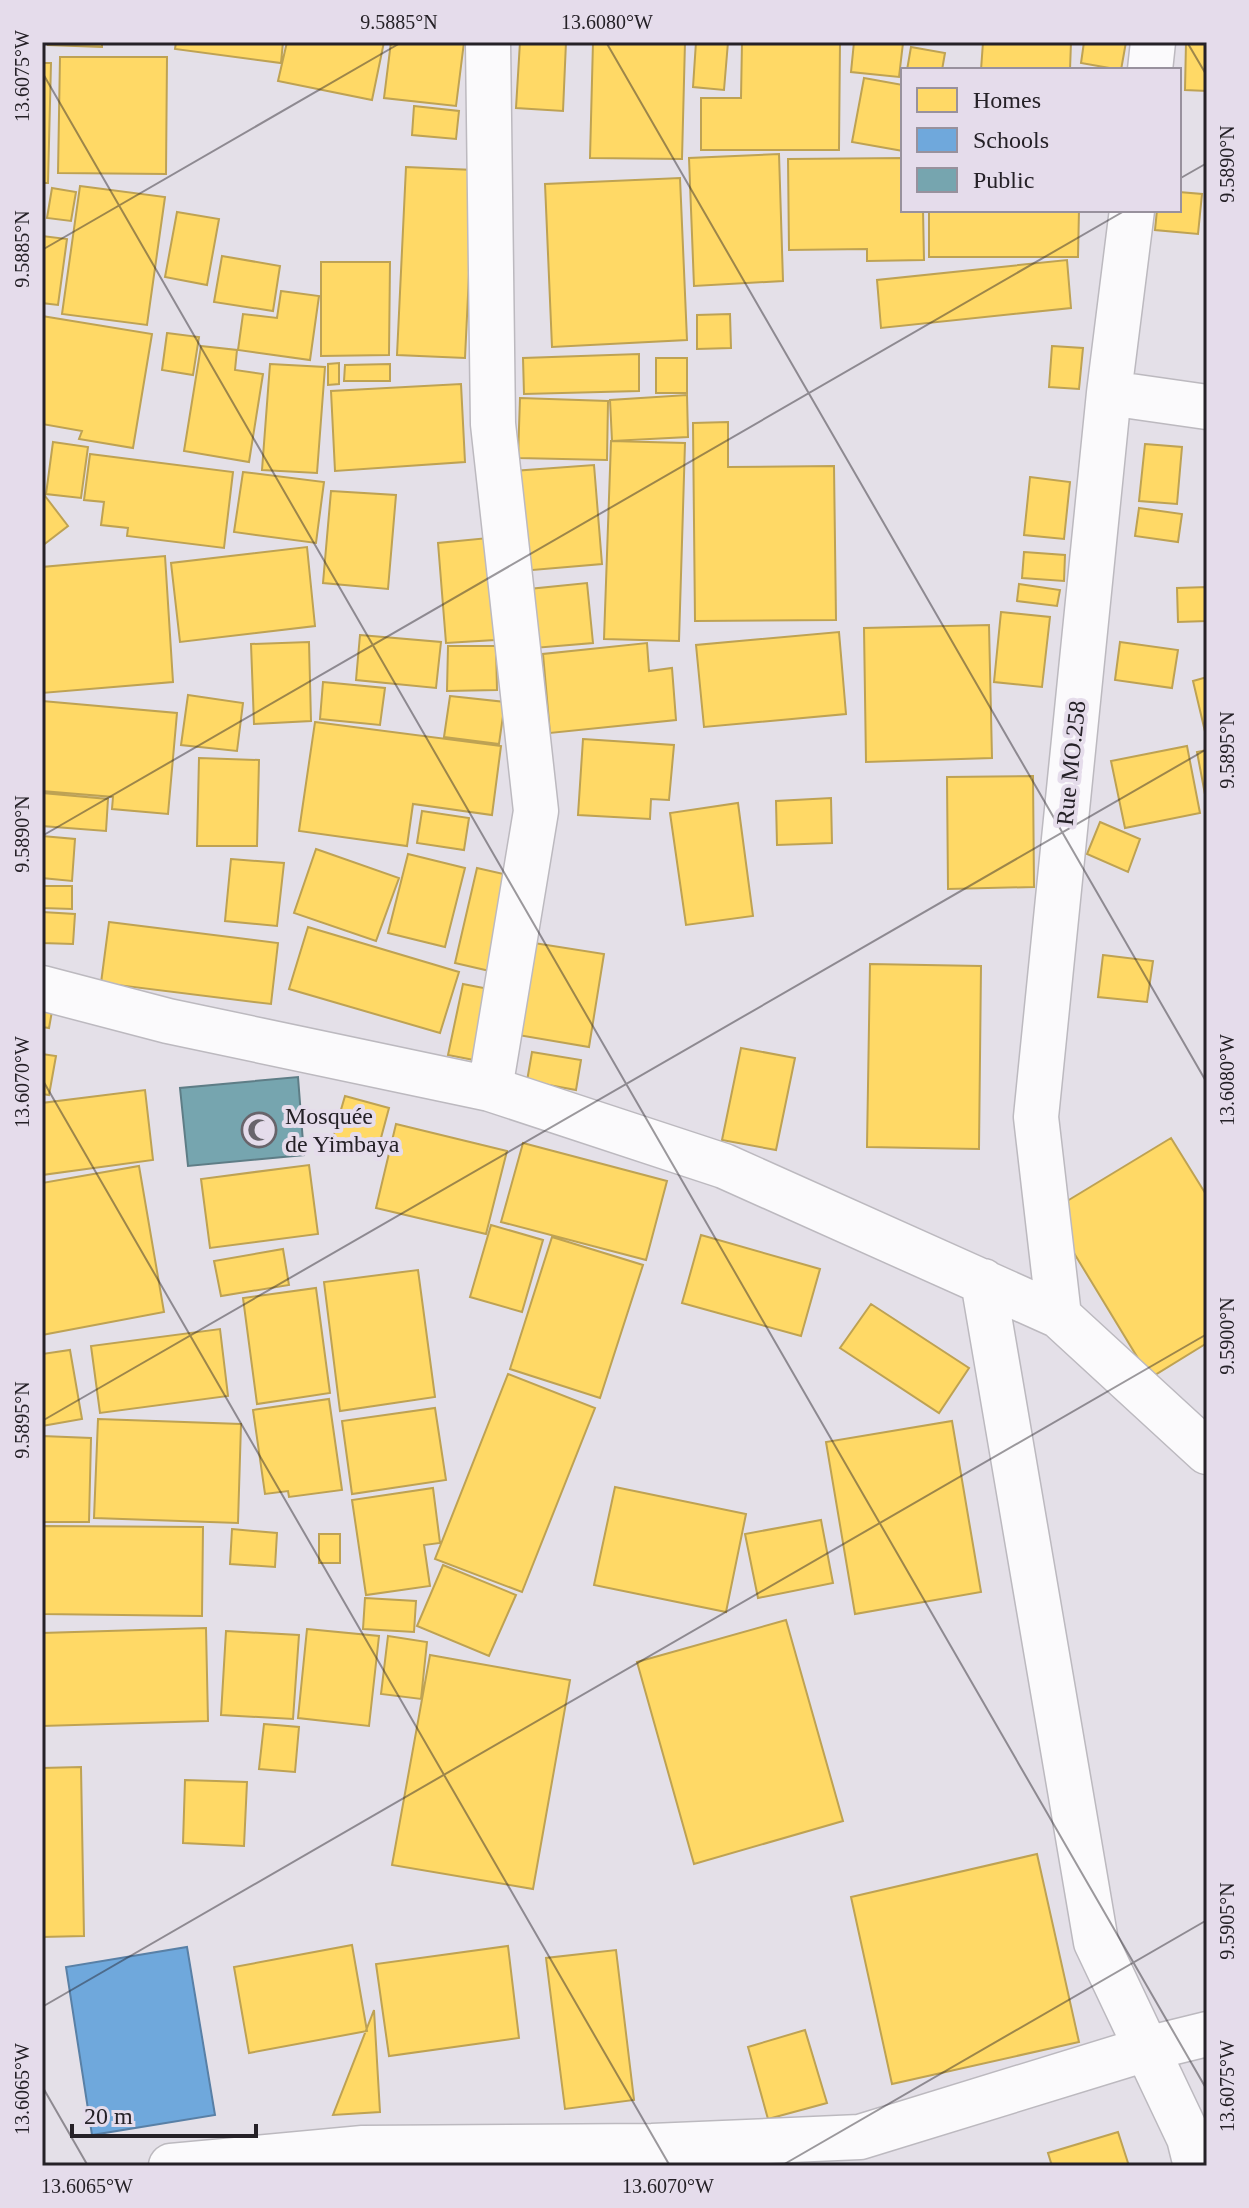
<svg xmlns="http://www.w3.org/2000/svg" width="1249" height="2208" font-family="Georgia,serif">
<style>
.homes{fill:#ffd966;stroke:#bea253;stroke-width:2}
.schools{fill:#6fa8dc;stroke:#5980a6;stroke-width:2}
.public{fill:#76a5af;stroke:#5e7d86;stroke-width:2}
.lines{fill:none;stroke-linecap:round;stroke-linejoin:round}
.minor-casing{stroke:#bcb9bf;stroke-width:47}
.minor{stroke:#fbfafc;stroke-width:44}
.ticks{fill:none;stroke:#252127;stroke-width:2;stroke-opacity:0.45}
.labels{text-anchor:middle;stroke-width:8;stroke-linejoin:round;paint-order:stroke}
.street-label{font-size:24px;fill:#252127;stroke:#e5dceb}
.poi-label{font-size:24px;fill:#252127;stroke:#e5dceb;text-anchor:start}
.neatline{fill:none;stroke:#252127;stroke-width:3}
.ticks-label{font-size:20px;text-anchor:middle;fill:#252127}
</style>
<rect width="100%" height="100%" fill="#e4e0e8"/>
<path class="homes" d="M48,42H102V47L48,45Z
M176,42H283L281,63L175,49Z
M287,42H384L372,100L278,81Z
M391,42H464L456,106L384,98Z
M520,42H566L563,111L516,108Z
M593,42H685L682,159L590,158Z
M696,42H728L724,90L693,87Z
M742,42H840L839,150H701V98H741Z
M854,42L903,43L899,77L851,72Z
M983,42H1071L1070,70H981Z
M1084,42H1126L1121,70L1081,63Z
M1186,42H1207V91L1185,90Z
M911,47L945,53L942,70H907Z
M60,57H167L166,174L58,173Z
M42,63H51L48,183H42Z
M864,78L903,85V151L852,142Z
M414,106L459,111L456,139L412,135Z
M779,154L783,281L694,286L689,158Z
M903,158V210H923L924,260L867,261V249L789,250L788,159Z
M406,167L474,170L465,358L397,355Z
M680,178L687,340L552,347L545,184Z
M80,186L165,197L147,325L62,314Z
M52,188L76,192L71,221L47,218Z
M1179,192L1202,194L1198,234L1155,230L1157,210H1179Z
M929,210H1079L1078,257H929Z
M177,212L219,219L207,285L165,277Z
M42,236L67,239L58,305L42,303Z
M222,256L280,266L273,311L214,302Z
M1067,260L1071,308L881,328L877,280Z
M321,262H390L389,355L321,356Z
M281,291L319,296L310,360L238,350L243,314L277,318Z
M730,314L731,348L697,349V315Z
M42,316L152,334L133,448L79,439L82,431L42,424Z
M167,333L199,337L193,375L162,370Z
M201,346L237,350L235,370L263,374L249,462L184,451Z
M1052,346L1083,348L1079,389L1049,387Z
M639,354V391L524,394L523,358Z
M656,358H687V393H656Z
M339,363V384L328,385V364Z
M270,364L325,367L317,473L262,470Z
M390,364V381H344L345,365Z
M461,384L465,462L335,471L331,391Z
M687,395L688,437L612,441L610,400Z
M520,398L608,401L607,460L518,458Z
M728,422V467L834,466L836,620L695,621L693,423Z
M611,441L685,443L679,641L604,639Z
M53,442L88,447L81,498L46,494Z
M1145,444L1182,447L1177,504L1139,501Z
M90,454L233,472L224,548L127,536L128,528L101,525L104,502L84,500Z
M594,465L602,564L521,571L513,471Z
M243,472L324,482L316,543L234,532Z
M1030,477L1070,482L1064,539L1024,535Z
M331,491L396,495L388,589L323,583Z
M42,492L68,526L42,546Z
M1139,508L1182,514L1178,542L1135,536Z
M488,538L495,640L446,643L438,543Z
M307,547L315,626L180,642L171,563Z
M1024,552L1065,555L1064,581L1022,578Z
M165,556L173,682L42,693V567Z
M587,583L593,643L534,648L529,589Z
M1019,584L1060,590L1057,606L1017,601Z
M1207,587V621L1178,622L1177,588Z
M1001,612L1050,617L1042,687L994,682Z
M989,625L992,758L866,762L864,628Z
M839,632L846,714L704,727L696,645Z
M360,635L441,642L436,688L356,680Z
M309,642L311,721L254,724L251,644Z
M1120,642L1178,650L1172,688L1115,680Z
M647,643L649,671L672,668L676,720L550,733L543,654Z
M448,646H496L497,690L447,691Z
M1207,677V740L1193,681Z
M323,682L385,688L380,725L320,719Z
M188,695L243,703L237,751L181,745Z
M450,696L505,702L499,744L444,737Z
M42,701L177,713L168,814L112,809L113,797L42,791Z
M315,722L501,746L492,815L413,804L407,846L299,831Z
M583,739L674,745L669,800L651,799L650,819L578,815Z
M1187,746L1200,813L1125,828L1111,761Z
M1207,750V805L1197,752Z
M199,758L259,760L257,846H197Z
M1033,776L1034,887L948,889L947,777Z
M42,793L108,799L106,831L42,826Z
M831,798L832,843L777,845L776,801Z
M738,803L753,916L686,925L670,813Z
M422,811L469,818L464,850L417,843Z
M1100,822L1140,839L1128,872L1087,854Z
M42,836L75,839L72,881L42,878Z
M316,849L399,878L376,941L294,913Z
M408,854L465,868L445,947L388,933Z
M231,859L284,863L277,926L225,921Z
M477,868L517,877L494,972L455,963Z
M42,886H72V909L42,908Z
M42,912L75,914L73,944L42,943Z
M109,922L278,943L271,1004L101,983Z
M308,927L459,972L440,1033L289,989Z
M534,943L604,954L589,1047L518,1035Z
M1103,955L1153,961L1147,1002L1098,997Z
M870,964L981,966L979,1149L867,1147Z
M463,984L494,990L479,1061L448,1055Z
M42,998L54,1000L49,1028L42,1027Z
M741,1048L795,1058L776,1150L722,1140Z
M532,1052L581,1060L576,1090L527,1081Z
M42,1054L56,1056L49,1095L42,1094Z
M145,1090L153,1160L42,1175V1103Z
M345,1096L389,1108L378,1149L333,1137Z
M396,1124L507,1151L486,1234L376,1208Z
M1171,1138L1207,1196V1343L1150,1378L1049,1212Z
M523,1143L667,1181L646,1260L501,1222Z
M309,1165L318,1234L210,1248L201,1179Z
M139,1166L164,1312L42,1335V1183Z
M491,1225L543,1240L522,1312L470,1297Z
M701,1235L820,1269L801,1336L682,1303Z
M552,1237L643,1265L600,1398L510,1369Z
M283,1249L289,1285L221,1296L214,1261Z
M418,1270L435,1397L340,1411L324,1282Z
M316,1288L330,1393L257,1404L243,1298Z
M871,1304L969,1368L939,1413L840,1348Z
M220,1329L228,1396L100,1413L91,1346Z
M70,1350L82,1419L42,1426V1354Z
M508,1374L595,1408L522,1592L435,1559Z
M329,1399L342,1490L289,1497L288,1491L265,1494L253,1410Z
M435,1408L446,1480L352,1494L342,1421Z
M98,1419L241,1424L238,1523L94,1518Z
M952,1421L981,1592L855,1614L826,1442Z
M42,1436L91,1438L89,1522H42Z
M615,1487L746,1514L726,1612L594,1585Z
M433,1488L440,1543L424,1545L430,1586L366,1595L352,1500Z
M821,1520L833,1583L758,1598L745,1534Z
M42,1526L203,1527L202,1616L42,1614Z
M232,1529L277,1533L275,1567L230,1564Z
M319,1534H340V1563H319Z
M443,1565L516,1595L489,1656L417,1626Z
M365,1598L416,1601L414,1632L363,1629Z
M786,1620L843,1821L694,1864L637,1662Z
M206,1628L208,1721L42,1726V1633Z
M307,1629L379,1636L369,1726L298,1718Z
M226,1631L299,1635L293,1719L221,1715Z
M388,1636L427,1642L421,1699L381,1694Z
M430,1655L570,1680L533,1889L392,1865Z
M264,1724L299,1727L295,1772L259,1769Z
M81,1767L84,1936L42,1937V1768Z
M185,1780L247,1782L244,1846L183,1843Z
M1037,1854L1079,2042L892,2084L851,1897Z
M352,1945L367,2031L249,2053L234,1967Z
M508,1946L519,2038L389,2056L376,1964Z
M616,1950L634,2100L565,2109L546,1958Z
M374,2010L380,2112L333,2115Z
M805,2030L827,2103L768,2119L748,2047Z
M1118,2132L1129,2166H1052L1048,2153Z"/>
<path class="schools" d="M187,1947L215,2115L92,2135L66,1967Z"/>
<path class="public" d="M298,1077L304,1155L188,1166L180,1088Z"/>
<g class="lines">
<g class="minor-casing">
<path id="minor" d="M488,42L493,424L536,811L490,1089
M1150,70L1153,42
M1109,393L1207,407
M42,988L168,1021L490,1089L724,1166L1059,1316L1207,1452
M983,1281L1096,1942L1189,2138L1196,2166
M1059,1316L1036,1117L1109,393L1132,210
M171,2166L363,2148L652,2146L860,2137L1146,2049L1207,2034"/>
</g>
<use href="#minor" class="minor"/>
</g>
<path class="ticks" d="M606,42L1207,1083M1187,42L1207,76M42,72L1207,2090M1179,179L1207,163M42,250L402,42M42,836L1126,210M42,1079L670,2166M42,1421L1207,749M42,2007L1207,1334M42,2086L88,2166M781,2166L1207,1920"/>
<defs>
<g id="mosque-ring" transform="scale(1.8)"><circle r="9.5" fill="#e5dceb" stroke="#68646b" stroke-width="1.5"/><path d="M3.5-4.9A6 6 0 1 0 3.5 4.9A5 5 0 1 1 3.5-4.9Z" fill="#68646b"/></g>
</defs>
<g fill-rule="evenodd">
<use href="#mosque-ring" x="259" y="1130"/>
</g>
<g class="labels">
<g class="street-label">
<text transform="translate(1071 763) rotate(-84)" y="8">Rue MO.258</text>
</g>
<g class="poi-label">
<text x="285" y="1124">Mosquée<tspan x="285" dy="28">de Yimbaya</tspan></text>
</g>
</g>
<rect width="1249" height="2208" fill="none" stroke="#e5dceb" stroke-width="88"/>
<rect x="901" y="68" width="280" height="144" fill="#e5dceb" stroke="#98919d" stroke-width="2"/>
<rect x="917" y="88" width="40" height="24" fill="#ffd966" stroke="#98919d" stroke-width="2"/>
<text x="973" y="108" font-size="24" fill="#252127">Homes</text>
<rect x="917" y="128" width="40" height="24" fill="#6fa8dc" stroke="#98919d" stroke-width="2"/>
<text x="973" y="148" font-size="24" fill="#252127">Schools</text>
<rect x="917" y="168" width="40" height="24" fill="#76a5af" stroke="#98919d" stroke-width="2"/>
<text x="973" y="188" font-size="24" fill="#252127">Public</text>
<path d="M72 2124v12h184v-12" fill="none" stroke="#252127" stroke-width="4"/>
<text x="84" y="2124" font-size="24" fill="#252127" stroke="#e5dceb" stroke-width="6" paint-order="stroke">20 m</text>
<rect x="44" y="44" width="1161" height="2120" class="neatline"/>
<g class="ticks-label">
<text x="399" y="29">9.5885°N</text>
<text x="607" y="29">13.6080°W</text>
<text transform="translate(22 76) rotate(-90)" y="7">13.6075°W</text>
<text transform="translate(1227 164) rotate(-90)" y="7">9.5890°N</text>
<text transform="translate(22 249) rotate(-90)" y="7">9.5885°N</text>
<text transform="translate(1227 750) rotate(-90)" y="7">9.5895°N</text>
<text transform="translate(22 834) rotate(-90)" y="7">9.5890°N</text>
<text transform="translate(1227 1080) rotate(-90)" y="7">13.6080°W</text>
<text transform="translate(22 1082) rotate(-90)" y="7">13.6070°W</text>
<text transform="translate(1227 1336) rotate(-90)" y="7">9.5900°N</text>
<text transform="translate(22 1420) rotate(-90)" y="7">9.5895°N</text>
<text transform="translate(1227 1921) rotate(-90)" y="7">9.5905°N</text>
<text transform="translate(1227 2086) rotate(-90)" y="7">13.6075°W</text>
<text transform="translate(22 2089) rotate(-90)" y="7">13.6065°W</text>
<text x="87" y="2193">13.6065°W</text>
<text x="668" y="2193">13.6070°W</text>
</g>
</svg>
